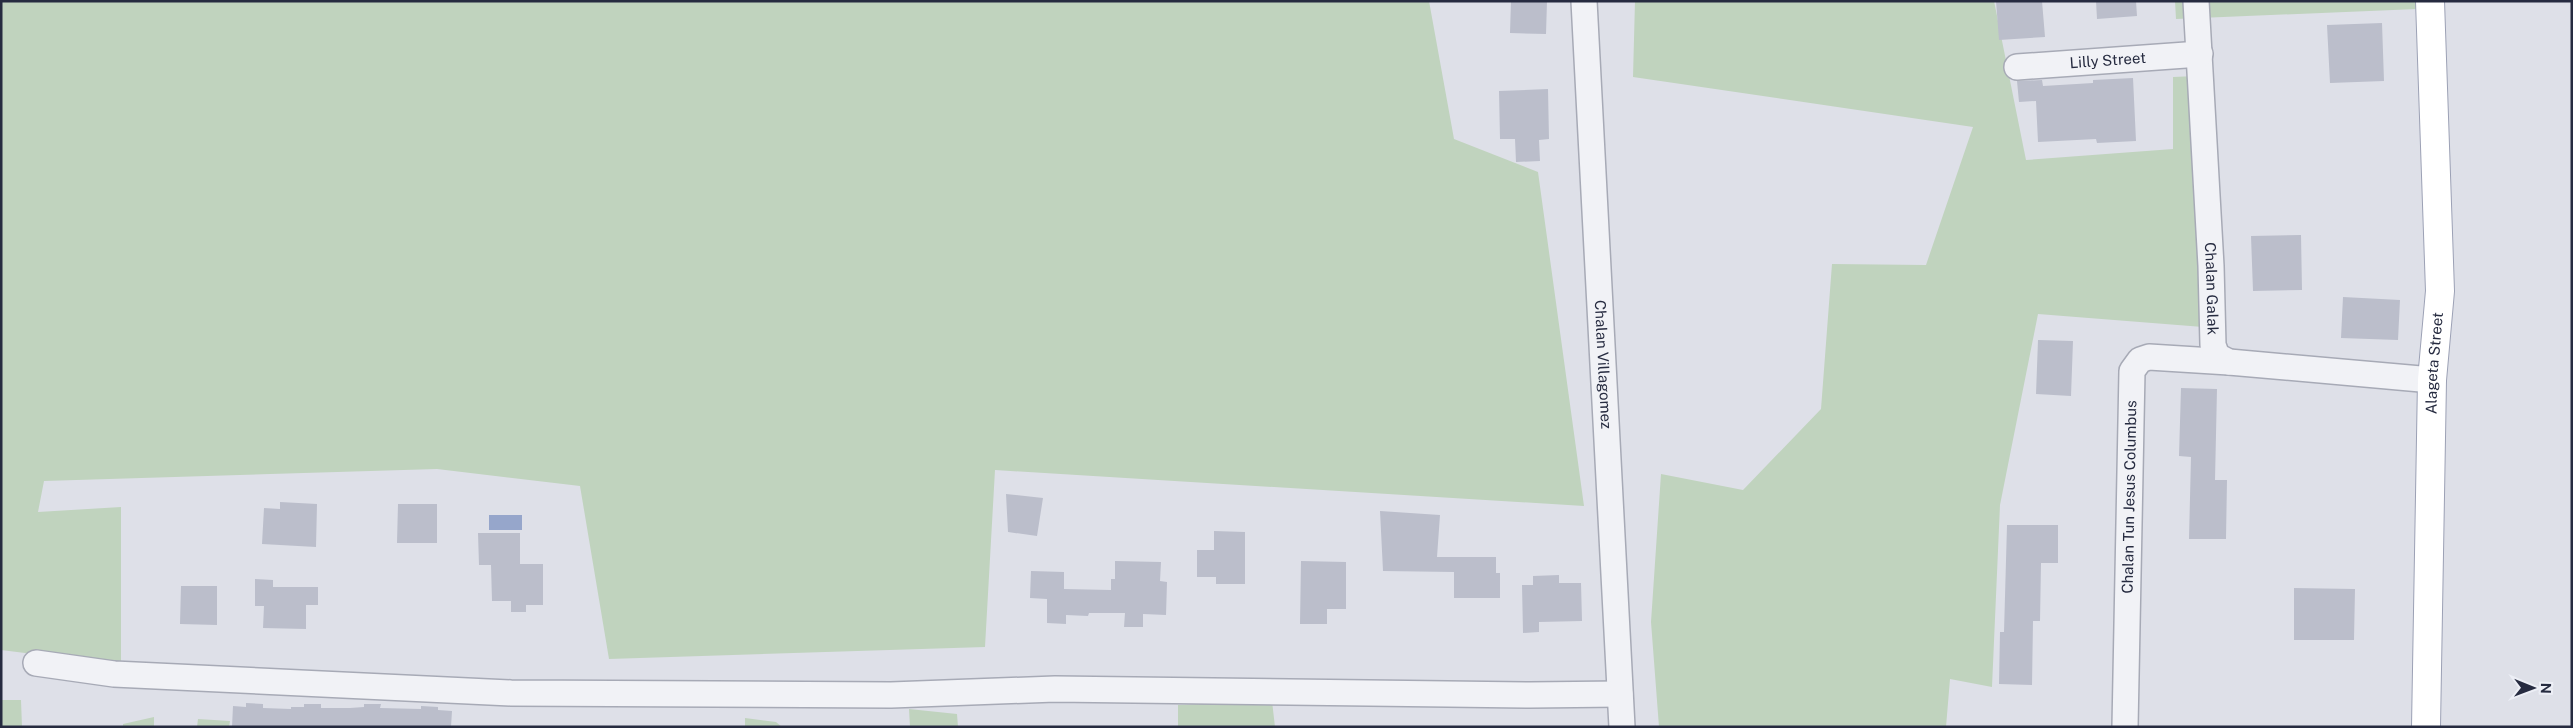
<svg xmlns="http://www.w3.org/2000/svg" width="2573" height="728" font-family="'Public Sans',sans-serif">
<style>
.green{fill:#c0d3be}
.water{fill:#96a6cb}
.building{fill:#bbbecb}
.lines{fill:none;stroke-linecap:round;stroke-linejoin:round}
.minor-casing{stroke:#a7aab6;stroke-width:28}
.major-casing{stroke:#9ca1b5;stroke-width:30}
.minor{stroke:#f1f2f6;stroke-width:25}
.major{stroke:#fff;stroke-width:28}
.labels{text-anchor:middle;stroke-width:4.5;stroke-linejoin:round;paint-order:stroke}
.street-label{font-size:15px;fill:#262b40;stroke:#edeff6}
</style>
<rect width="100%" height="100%" fill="#dee0e8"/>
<path class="green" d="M1,1H1429L1454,139L1538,172L1584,506L995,470L985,647L609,659L580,486L437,469L44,481L38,512L121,507V665L1,650Z
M1635,1H1994L2026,160L2173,149V77L2196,76L2203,327L2038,314L2000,505L1992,687L1950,679L1946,727H1659L1651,622L1661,474L1743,490L1821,409L1832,264L1926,265L1973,127L1633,77Z
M2175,1H2417V9L2176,19Z
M1,700H21L22,727H1Z
M1272,701L1275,727H1178V705Z
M909,709L957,714L958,727H910Z
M154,717V727H123V724Z
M745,718L776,722L782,727H745Z
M198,719L230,721L229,727H197Z"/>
<path class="water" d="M489,515H522V530H489Z"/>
<path class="building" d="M1511,1H1547L1546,34L1510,33Z
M1996,1H2042L2045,37L1999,40Z
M2096,1H2136L2137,16L2097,19Z
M2382,23L2384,81L2330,83L2327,25Z
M2133,78L2136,141L2097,143L2096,139L2038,142L2036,101L2019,102L2017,81L2042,80L2043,86L2093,83V80Z
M1548,89L1549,139L1539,140L1540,161L1516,162L1515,139H1500L1499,91Z
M2301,235L2302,290L2253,291L2251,236Z
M2343,297L2400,300L2398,340L2341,338Z
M2038,340L2073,341L2071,396L2036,394Z
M2181,388L2217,389L2215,480H2227L2226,539H2189L2191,457L2179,456Z
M1006,494L1043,498L1037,536L1008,532Z
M280,502L317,504L316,547L262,544L264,508L280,509Z
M398,504H437V543H397Z
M1380,511L1440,515L1437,557H1496V573H1500V598H1454V572L1383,571Z
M2007,525H2058V563H2041L2040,621H2033L2032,685L1999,684L2000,632H2004Z
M1214,531L1245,532V584H1216V577H1197V550H1214Z
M478,533H520V564H543V605H526V612H511V601H492L491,565H479Z
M1115,561L1161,562L1160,581L1167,582L1166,615L1143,614V627H1124L1125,613H1089L1088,616L1066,615V624L1047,623V599L1030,598L1031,571L1064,572V589L1111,590V579H1115Z
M1301,561L1346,562V609H1327V624H1300Z
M1559,575V583H1581L1582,621L1539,622V632L1523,633L1522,585H1533V576Z
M255,579L273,580V587H318V605H306V629L263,628L264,606H255Z
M181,586H217V625L180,624Z
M2294,588L2355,589L2354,640H2294Z
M246,703L263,704V708L291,709V707H304V704H321V708H350L364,707V704H381L380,708L421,709V706L438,707V710L452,711L451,727H232L233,706L246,707Z"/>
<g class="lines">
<g class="minor-casing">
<g id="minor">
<path id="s1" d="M1584,1L1622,727"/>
<path id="s2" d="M2196,1L2211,266L2213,345L2217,356L2229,362L2432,380"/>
<path id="s3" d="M2017,67L2200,54"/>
<path d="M36,663L114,674L511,693L891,695L1055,689L1530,695L1620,694"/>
<path id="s4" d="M2125,727L2132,371L2140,360L2149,357L2229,362"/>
</g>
</g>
<g class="major-casing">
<g id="major">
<path id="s5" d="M2426,727L2432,380L2440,291L2430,1"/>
</g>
</g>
<use href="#minor" class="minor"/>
<use href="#major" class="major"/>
</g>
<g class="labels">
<g class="street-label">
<text dy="5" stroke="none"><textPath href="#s3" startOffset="91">Lilly Street</textPath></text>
<text dy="5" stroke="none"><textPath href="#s2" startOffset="288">Chalan Galak</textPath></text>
<text dy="5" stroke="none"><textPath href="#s1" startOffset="364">Chalan Villagomez</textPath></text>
<text dy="5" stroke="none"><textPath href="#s5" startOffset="364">Alageta Street</textPath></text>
<text dy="5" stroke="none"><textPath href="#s4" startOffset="230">Chalan Tun Jesus Columbus</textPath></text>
</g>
</g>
<rect width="2573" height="728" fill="none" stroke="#262b40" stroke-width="5"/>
<g transform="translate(2533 688) rotate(91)" stroke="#edeff6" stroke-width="4" paint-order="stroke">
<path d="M0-4L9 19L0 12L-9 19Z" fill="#262b40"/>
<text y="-8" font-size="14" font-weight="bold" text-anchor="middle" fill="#262b40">N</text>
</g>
</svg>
